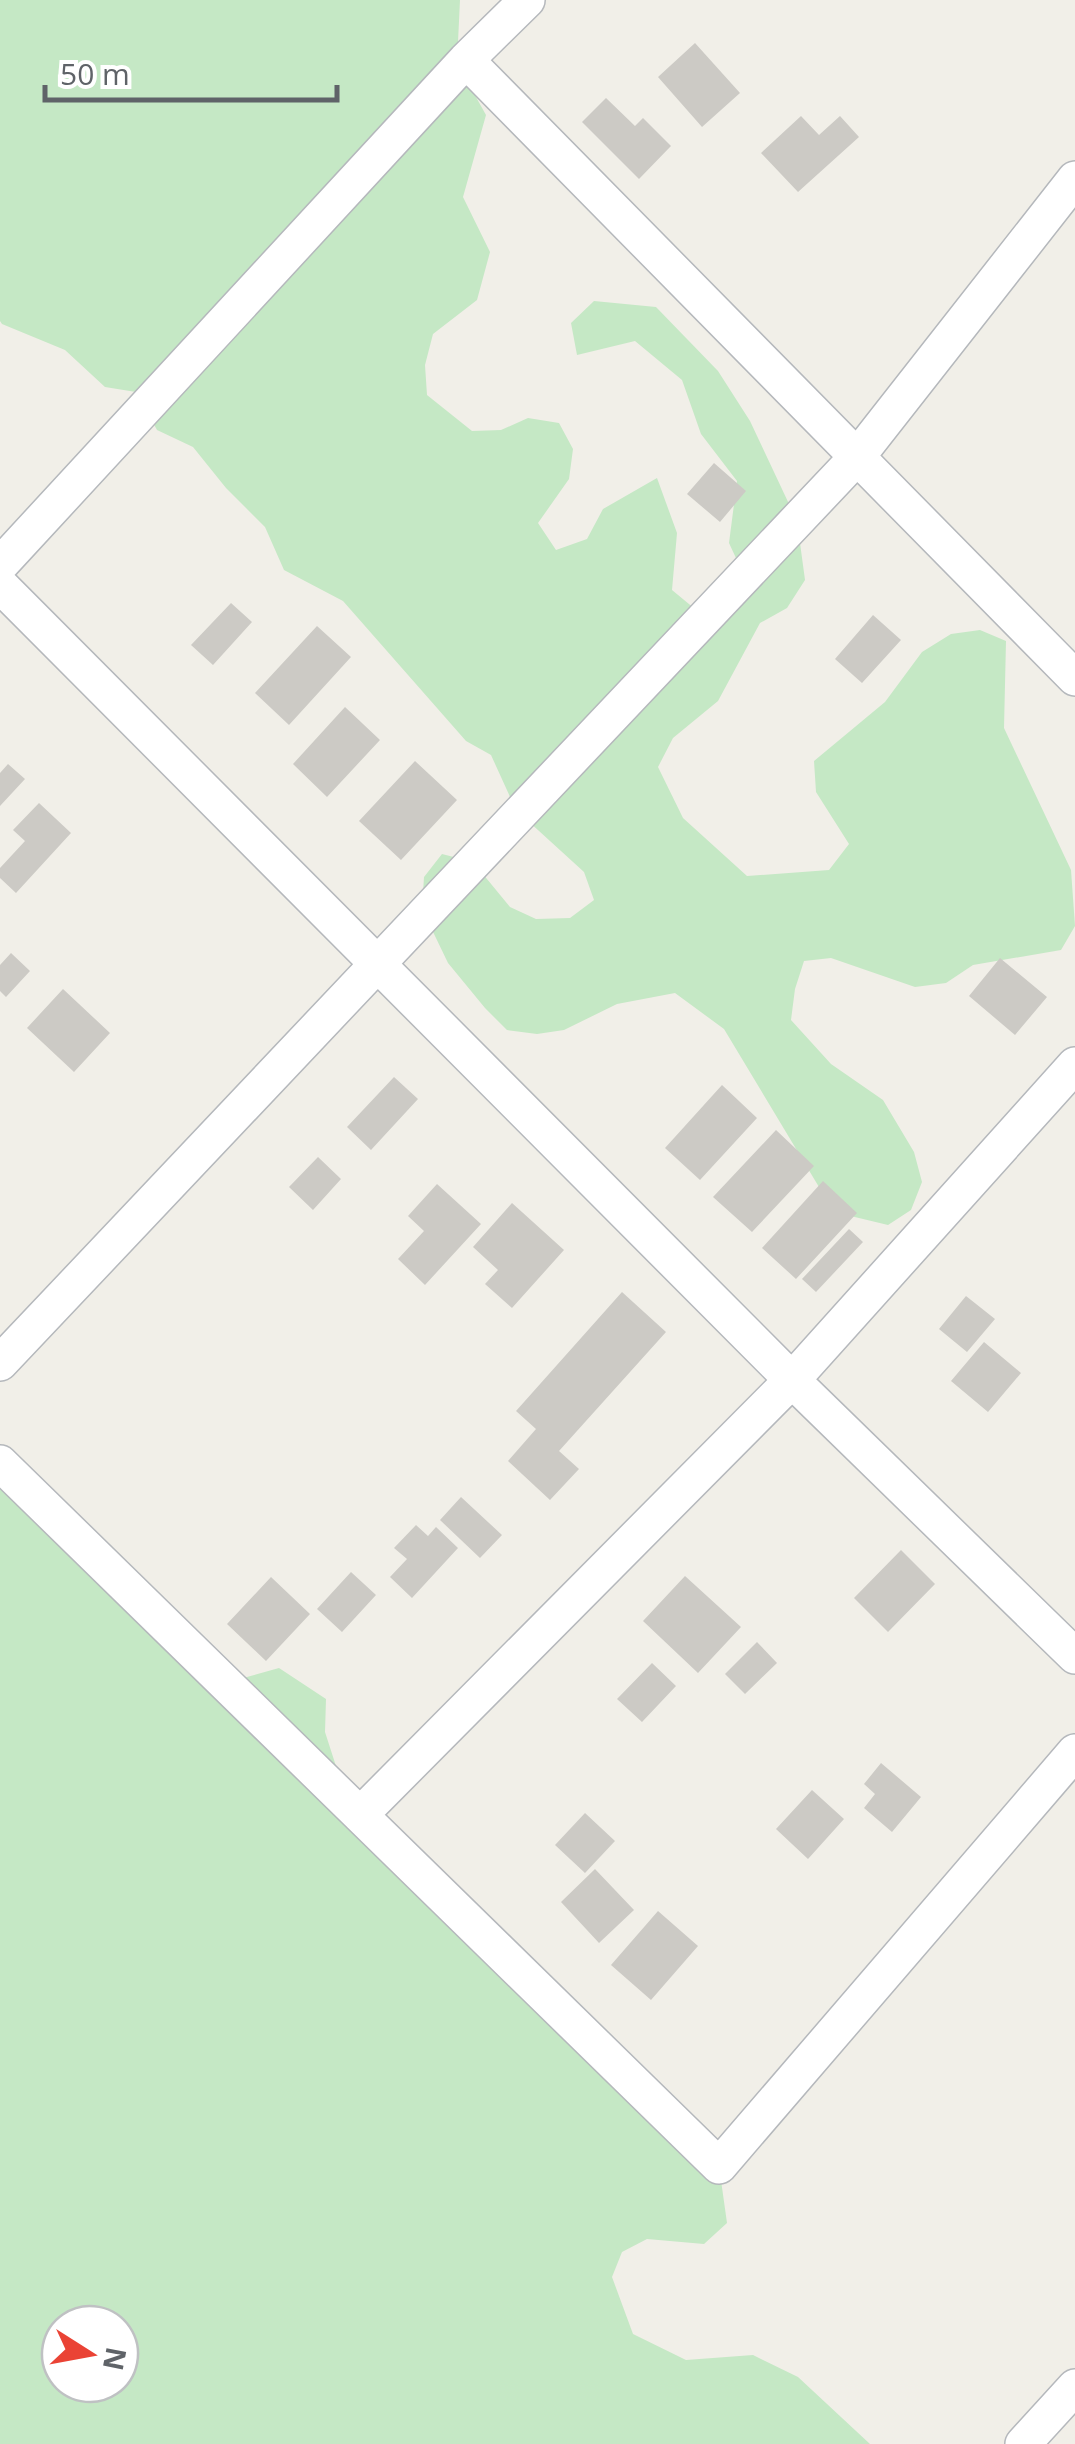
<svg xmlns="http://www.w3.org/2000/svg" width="1075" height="2444" font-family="'Open Sans',sans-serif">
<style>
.green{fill:#c5e8c5;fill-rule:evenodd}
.building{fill:#cccac5}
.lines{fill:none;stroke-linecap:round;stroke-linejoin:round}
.street-casing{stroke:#b5b8bc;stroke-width:38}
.street{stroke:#fff;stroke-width:35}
</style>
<rect width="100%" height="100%" fill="#f1efe8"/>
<path class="green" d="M0,0H460L457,63L486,115L463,197L490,252L477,300L433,334L425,365L427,395L472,431L501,430L528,418L559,423L573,449L569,479L538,523L556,550L587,539L603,509L657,478L677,533L672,590L695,609L742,571L729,543L737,481L701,434L682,380L635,341L577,355L571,323L594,301L656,307L718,371L750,421L797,521L805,580L787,608L760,623L718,701L673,738L658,767L683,818L747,876L829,870L849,844L816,792L814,761L885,702L922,652L951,634L980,630L1006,641L1004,728L1071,870L1075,926L1061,950L973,965L946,983L915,987L831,958L804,961L795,989L791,1020L831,1064L883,1100L914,1152L922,1182L911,1210L888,1225L834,1212L724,1029L675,993L617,1004L564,1030L537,1034L507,1030L485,1008L448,963L422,909L424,877L442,854L473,862L510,907L536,919L570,918L594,900L584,872L516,810L491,755L466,741L343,601L284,570L265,527L226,488L193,447L157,430L136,392L105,387L65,350L2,324L0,321Z
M0,1470L218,1685L279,1668L326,1699L325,1732L354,1822L719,2166L727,2223L704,2244L647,2239L622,2252L612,2277L633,2334L686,2360L753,2355L798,2377L870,2444H0ZM60,2324H120V2384H60Z"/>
<path class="building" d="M695,43L740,93L702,127L658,77Z
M606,98L635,126L643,118L671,146L639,179L582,122Z
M801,116L819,135L840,116L859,137L798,192L761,153Z
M714,463L746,491L720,522L687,494Z
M231,603L252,622L213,665L191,645Z
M873,615L901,640L862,683L835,659Z
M317,626L351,657L289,725L255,693Z
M345,707L380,740L327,797L293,764Z
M415,761L457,800L401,860L359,821Z
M8,764L25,779L0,806V773Z
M39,803L71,833L16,893L0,878V868L25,841L13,830Z
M11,953L30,971L6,997L0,991V965Z
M1000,958L1047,997L1015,1035L969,996Z
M63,989L110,1033L74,1072L27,1028Z
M394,1077L418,1099L371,1150L347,1127Z
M722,1085L757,1118L700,1180L665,1148Z
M776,1130L814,1166L752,1232L713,1197Z
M318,1157L341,1179L313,1210L289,1187Z
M823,1181L857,1213L796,1279L762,1248Z
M437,1184L481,1224L425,1285L398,1259L424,1231L408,1216Z
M512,1203L564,1250L512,1308L485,1284L498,1270L473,1247Z
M849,1229L863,1242L816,1292L802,1279Z
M622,1292L666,1332L559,1451L579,1469L550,1500L508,1461L536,1429L516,1411Z
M966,1296L995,1319L967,1352L939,1329Z
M984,1342L1021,1373L988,1412L951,1381Z
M461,1497L502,1535L480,1558L440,1520Z
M416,1525L428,1536L436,1527L458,1548L412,1598L390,1577L407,1559L394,1548Z
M901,1550L935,1584L888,1632L854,1598Z
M351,1572L376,1595L342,1632L317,1609Z
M685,1576L741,1627L698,1673L643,1621Z
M271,1577L310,1614L266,1661L227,1624Z
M757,1642L777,1663L745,1694L725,1674Z
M652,1663L676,1686L642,1722L617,1699Z
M881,1763L921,1797L892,1832L864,1808L875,1794L864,1784Z
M812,1790L844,1819L808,1859L776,1829Z
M585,1813L615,1841L585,1873L555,1845Z
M595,1869L634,1910L599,1943L561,1902Z
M658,1911L698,1946L651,2000L611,1965Z"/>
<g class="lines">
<g class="street-casing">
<path id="street" d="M466,60L1075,678
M0,565L466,60L527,0
M0,585L792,1380L1075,1656
M0,1363L857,457L1075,179
M0,1463L719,2166L1075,1752
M360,1815L792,1380L1075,1065
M1023,2444L1075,2387"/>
</g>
<use href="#street" class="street"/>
</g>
<g transform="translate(90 2354) rotate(101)"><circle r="48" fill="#ffffff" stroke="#bfc1c3" stroke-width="2.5"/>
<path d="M0-8L18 38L0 25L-18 38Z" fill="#ea4335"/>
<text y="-15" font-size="28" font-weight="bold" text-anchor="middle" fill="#5f6368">N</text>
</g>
<path d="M45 85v15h292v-15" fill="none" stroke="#5f6368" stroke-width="5"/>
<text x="60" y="85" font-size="30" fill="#5f6368" stroke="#ffffff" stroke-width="8" paint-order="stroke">50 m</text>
</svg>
